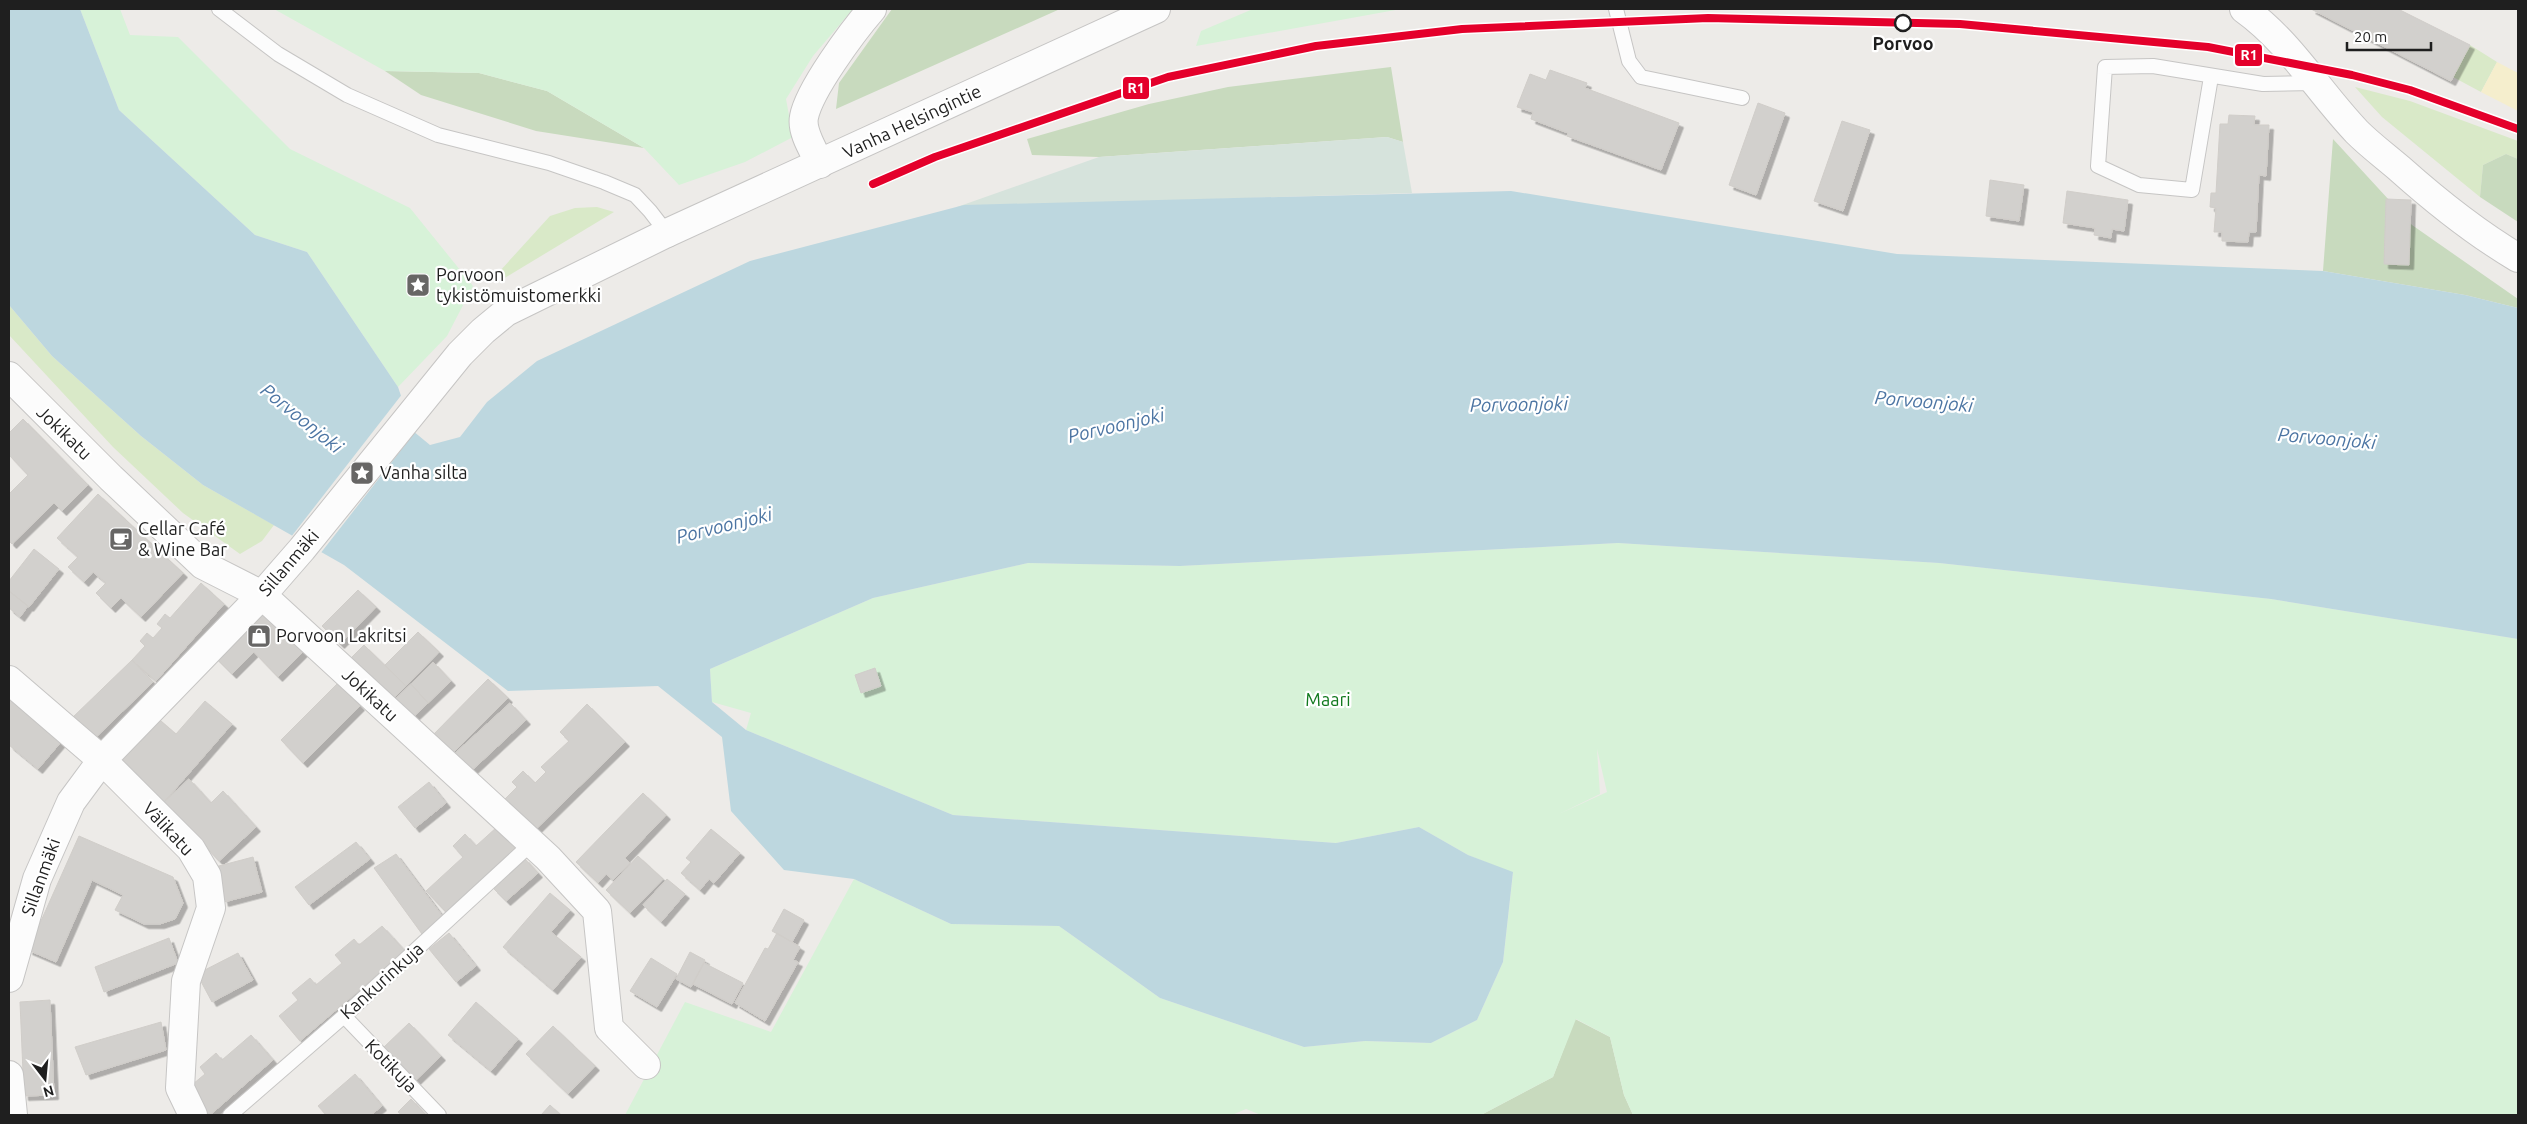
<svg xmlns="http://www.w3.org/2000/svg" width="2527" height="1124" font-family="Ubuntu,sans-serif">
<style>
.grass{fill:#d9e9c8}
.forest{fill:#c8dabe}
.wetland{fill:#d6e3dc}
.sand{fill:#f5eecd}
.park{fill:#d7f2d8;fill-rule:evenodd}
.water{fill:#bdd7df}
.pier{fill:#edebe8}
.building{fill:#d2d0cd;stroke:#d0cdc9;filter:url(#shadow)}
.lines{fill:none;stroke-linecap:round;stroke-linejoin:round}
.service-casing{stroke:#c6c5c4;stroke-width:16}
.minor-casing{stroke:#c6c5c4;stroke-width:30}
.tertiary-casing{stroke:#c6c5c4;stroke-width:30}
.service{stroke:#fcfcfc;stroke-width:14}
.minor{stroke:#fcfcfc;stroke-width:28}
.tertiary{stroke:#fcfcfc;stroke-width:28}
.rail-1-casing{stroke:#fff;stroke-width:11}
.rail-1{stroke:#e4002b;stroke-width:8}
.stop-dot{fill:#fff;stroke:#1f1f1f;stroke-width:2.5}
.labels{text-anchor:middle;stroke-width:4.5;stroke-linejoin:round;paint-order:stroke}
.stop-label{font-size:18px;font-weight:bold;fill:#1f1f1f;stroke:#fff}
.street-label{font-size:18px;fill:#1f1f1f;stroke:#fff}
.poi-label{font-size:18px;fill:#1f1f1f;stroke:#fff;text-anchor:start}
.park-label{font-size:18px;fill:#11791d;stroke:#fff}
.water-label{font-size:19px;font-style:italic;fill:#4c75a3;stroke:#fff}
.line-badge{stroke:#fff;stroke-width:2}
.badge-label{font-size:14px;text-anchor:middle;font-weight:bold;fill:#fff}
</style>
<defs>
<filter id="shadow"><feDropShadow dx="4.5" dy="4.5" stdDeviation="0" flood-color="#0004"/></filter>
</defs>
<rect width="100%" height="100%" fill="#edebe8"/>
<path class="grass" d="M2470,45L2497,62L2481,92L2453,77Z
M2355,87L2410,101L2518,141V159L2506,154L2483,165L2480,197L2382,117Z
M597,207L614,212L503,279L499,272L550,216L575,208Z
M9,305L52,356L141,436L203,485L274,525L262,541L240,554L183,513L113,447L9,335Z"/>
<path class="forest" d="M892,9H1060L836,109L839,83Z
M1391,67L1403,142L1387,137L1099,157L1032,155L1027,139L1149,104L1228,87Z
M385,71L479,73L547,91L644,148L536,131L421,95Z
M2333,139L2412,225L2518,299V308L2465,295L2323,271Z
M2506,154L2518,159V222L2480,197L2483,165Z
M1575,1019L1610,1037L1624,1095L1633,1115H1481L1553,1077Z"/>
<path class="wetland" d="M1387,137L1403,142L1412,193L957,207L1099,157Z"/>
<path class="sand" d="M2497,62L2518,73V111L2481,92Z"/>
<path class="park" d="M80,9H120L130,35L178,37L290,149L410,208L473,286L447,336L398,387L307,252L255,235L119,110Z
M274,9H853L813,56L786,99L793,137L745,162L679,185L644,148L547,91L479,73L385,71Z
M1253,9H1401L1196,46L1201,31Z
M1618,543L1939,563L2271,599L2518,639V1115H1633L1624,1095L1610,1037L1576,1019L1553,1077L1481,1115H1261L1246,1109L1232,1115H625L685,1002L771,1032L854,879L951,924L1059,926L1160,998L1304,1047L1365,1041L1431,1043L1477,1020L1503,962L1513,873L1468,855L1419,827L1336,843L953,815L746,730L751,713L712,702L710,669L873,598L1028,563L1180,566ZM1597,749L1607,792L1559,814L1600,794Z"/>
<path class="water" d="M9,9H80L119,110L255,235L307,252L398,387L413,431L430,445L460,437L487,402L537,361L750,261L964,205L1511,191L1897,254L2323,271L2465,295L2518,308V639L2271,599L1939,563L1618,543L1180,566L1028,563L873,598L710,669L712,702L746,730L953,815L1336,843L1419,827L1468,855L1513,872L1503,962L1477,1020L1431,1043L1365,1041L1304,1047L1160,998L1059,926L951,924L854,879L784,870L731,811L722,737L658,686L508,691L344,565L203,485L141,436L52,356L9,305Z"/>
<path class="pier" d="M403,393L416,431L320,554L291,537Z"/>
<path class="building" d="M2311,9H2398L2470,45L2451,81Z
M1550,70L1587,83L1585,88L1679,123L1661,170L1567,136L1568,133L1531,119L1533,112L1517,107L1530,74L1546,80Z
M1758,103L1785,113L1756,195L1729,185Z
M2229,115L2255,116L2254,125H2269L2266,176L2259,175L2256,232H2249L2248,242L2222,241V232H2214L2216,208L2210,207L2211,193H2216L2220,124H2228Z
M1842,121L1870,130L1843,211L1814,201Z
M1990,180L2024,185L2019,221L1986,216Z
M2067,191L2128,200L2124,231L2112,229L2111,238L2094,235L2095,228L2063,223Z
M2386,199L2411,200L2409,265L2384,264Z
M23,419L88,485L62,511L54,503L12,544L9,541V494L28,475L9,455V433Z
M98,494L183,573L141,617L121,598L111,608L96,593L106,583L93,572L84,582L68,567L78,557L57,538Z
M34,549L59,569L29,607L9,591V581Z
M201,583L224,604L156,681L132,660L145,646L140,641L147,633L153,638L162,628L157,624L165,614L170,618Z
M358,590L376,607L340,644L322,626Z
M9,591L28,606L20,617L9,608Z
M260,608L303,652L278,677L254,652L232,674L212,654Z
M418,632L439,652L406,686L385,665Z
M364,645L406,686L388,704L346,663Z
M132,660L153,682L93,740L72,718Z
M433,662L451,681L428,703L411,684Z
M875,668L881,686L861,693L855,675Z
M488,679L508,698L451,755L431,737Z
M338,683L360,706L303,763L281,740Z
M411,684L428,703L409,721L391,703Z
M9,697L61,742L38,769L9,745Z
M205,701L232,724L164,802L115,759L154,715L176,734Z
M510,703L526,720L469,773L453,755Z
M587,704L625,742L533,832L502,802L517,787L512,782L523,771L535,783L546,772L541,767L569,741L560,732Z
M189,779L211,803L223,791L256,827L219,861L164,802Z
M429,782L446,803L415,828L398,807Z
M643,793L666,815L625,858L630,863L613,880L606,874L598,883L576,862Z
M497,827L516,848L446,912L426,891L463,857L453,846L465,834L476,846Z
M711,829L740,853L714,883L709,879L700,890L681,873L691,862L686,858Z
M79,836L173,877L183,903L175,919L160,924H144L115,910L123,895L92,880L56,962L28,950Z
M356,842L370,859L309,905L295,887Z
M396,854L443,917L422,934L374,868Z
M638,856L663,879L630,913L606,890Z
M253,857L262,892L224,902L215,867Z
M524,858L538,873L506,901L493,888Z
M667,879L685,894L661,922L643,905Z
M550,893L570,910L551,932L581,957L553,990L503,947Z
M784,909L804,920L792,942L772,931Z
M382,926L405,951L300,1041L279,1016L298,1000L292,993L310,978L316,985L342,963L335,955L354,939L359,945Z
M449,933L476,966L456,982L429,949Z
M777,933L800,947L793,960L798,962L765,1021L735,1003L765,948L768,949Z
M169,938L178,963L104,992L95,967Z
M690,952L705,960L691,987L676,979Z
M238,953L253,980L212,1002L197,974Z
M651,958L677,974L657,1007L630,991Z
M704,963L743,983L732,1004L693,984Z
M50,1000L54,1095L24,1096L20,1002Z
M476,1002L518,1039L491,1071L448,1035Z
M161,1022L166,1050L86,1075L75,1047Z
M409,1023L441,1056L416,1080L384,1047Z
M553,1026L595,1066L568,1094L526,1054Z
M251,1035L273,1060L210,1115L187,1089L205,1074L200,1067L216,1053L222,1060Z
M355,1074L382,1106L371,1115H326L318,1106Z
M411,1099L426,1115H402L398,1112Z
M550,1105L561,1115H541Z"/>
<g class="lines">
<g class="service-casing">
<path id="service" d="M219,9L278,54L347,95L438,135L549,163L604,182L635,195L650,211L667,233
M1616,9L1629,61L1641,77L1742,98
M2211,77L2192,190L2139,185L2098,166L2105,67L2153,66L2263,84L2316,83
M344,1016L439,1115
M230,1115L344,1016L532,843"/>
</g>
<g class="minor-casing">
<path id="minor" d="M820,164C814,151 801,132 804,117C809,90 853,31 872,9
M9,376L111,478L203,565L262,595L548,858L597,911L609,1028L646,1065
M9,680L102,760L191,849L207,876L211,908L186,981L180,1088L193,1115
M9,978L37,879L71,802L102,760L262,595L302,549L460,354L483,331L506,312L667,233
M9,1075L13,1115"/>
</g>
<g class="tertiary-casing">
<path id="tertiary" d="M2244,9C2290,42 2318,91 2357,132C2370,145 2386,157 2400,169C2437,202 2476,233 2518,258
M667,233L1156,9"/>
</g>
<use href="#service" class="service"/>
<use href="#minor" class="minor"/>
<use href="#tertiary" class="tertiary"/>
<g class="rail-1-casing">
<path id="rail-1" d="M873,184L935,157L1168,77L1316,46L1462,29L1708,18L1960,24L2208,47L2352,75L2410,90L2518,129"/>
</g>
<use href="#rail-1" class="rail-1"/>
</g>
<defs>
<g id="sight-square" transform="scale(1.25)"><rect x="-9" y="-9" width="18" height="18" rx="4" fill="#676665" stroke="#fff"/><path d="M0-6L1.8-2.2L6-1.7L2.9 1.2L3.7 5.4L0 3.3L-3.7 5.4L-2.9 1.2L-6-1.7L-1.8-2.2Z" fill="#fff"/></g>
<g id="cafe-square" transform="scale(1.25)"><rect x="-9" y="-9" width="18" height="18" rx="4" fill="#676665" stroke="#fff"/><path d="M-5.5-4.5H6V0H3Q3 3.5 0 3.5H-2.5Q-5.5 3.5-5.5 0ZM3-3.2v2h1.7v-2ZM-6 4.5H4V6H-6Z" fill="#fff"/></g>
<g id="shop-square" transform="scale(1.25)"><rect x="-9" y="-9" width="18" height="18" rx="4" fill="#676665" stroke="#fff"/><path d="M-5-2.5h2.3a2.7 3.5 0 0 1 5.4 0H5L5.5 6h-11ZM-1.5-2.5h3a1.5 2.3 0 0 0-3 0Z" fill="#fff"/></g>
</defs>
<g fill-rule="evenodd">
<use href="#sight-square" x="418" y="285"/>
<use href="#sight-square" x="362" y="473"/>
<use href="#cafe-square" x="121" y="539"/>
<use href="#shop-square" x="259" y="636"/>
</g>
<circle class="stop-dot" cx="1903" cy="23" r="8"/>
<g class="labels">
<g class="stop-label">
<text x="1903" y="50">Porvoo</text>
</g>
<g class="street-label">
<text transform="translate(912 122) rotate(-25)" y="6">Vanha Helsingintie</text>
<text transform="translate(64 433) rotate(44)" y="6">Jokikatu</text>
<text transform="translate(289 563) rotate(-49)" y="6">Sillanmäki</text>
<text transform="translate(370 695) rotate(43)" y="6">Jokikatu</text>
<text transform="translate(168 829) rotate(47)" y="6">Välikatu</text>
<text transform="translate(41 877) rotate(-70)" y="6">Sillanmäki</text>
<text transform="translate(382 981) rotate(-42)" y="6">Kankurinkuja</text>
<text transform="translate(391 1066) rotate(46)" y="6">Kotikuja</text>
</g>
<g class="poi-label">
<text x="436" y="281">Porvoon<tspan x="436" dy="21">tykistömuistomerkki</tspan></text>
<text x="380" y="479">Vanha silta</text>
<text x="138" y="535">Cellar Café<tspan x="138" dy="21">&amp; Wine Bar</tspan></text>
<text x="276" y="642">Porvoon Lakritsi</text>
</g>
<g class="park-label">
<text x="1328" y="706">Maari</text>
</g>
<g class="water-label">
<text transform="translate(1924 401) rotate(5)" y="7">Porvoonjoki</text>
<text transform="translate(1519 404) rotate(-1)" y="7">Porvoonjoki</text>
<text transform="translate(302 418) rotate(39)" y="7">Porvoonjoki</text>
<text transform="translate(1116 425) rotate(-13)" y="7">Porvoonjoki</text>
<text transform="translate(2327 438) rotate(5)" y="7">Porvoonjoki</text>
<text transform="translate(724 525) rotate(-14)" y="7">Porvoonjoki</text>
</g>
</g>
<g class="line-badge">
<rect x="2234" y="43" width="29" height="24" rx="5" fill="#e4002b"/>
<rect x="1122" y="76" width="28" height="24" rx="5" fill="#e4002b"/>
</g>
<g class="badge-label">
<text x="2249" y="60">R1</text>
<text x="1136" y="93">R1</text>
</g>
<rect width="2527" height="1124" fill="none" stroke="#1f1f1f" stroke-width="20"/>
<g transform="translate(45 1079) rotate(164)" stroke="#ffffff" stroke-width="4" paint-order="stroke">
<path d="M0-4L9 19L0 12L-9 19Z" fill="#1f1f1f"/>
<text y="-8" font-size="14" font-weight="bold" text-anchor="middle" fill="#1f1f1f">N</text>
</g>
<path d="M2347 42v8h84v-8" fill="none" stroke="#1f1f1f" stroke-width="2.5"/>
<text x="2354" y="42" font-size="15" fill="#1f1f1f" stroke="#ffffff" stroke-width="4" paint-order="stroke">20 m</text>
</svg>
